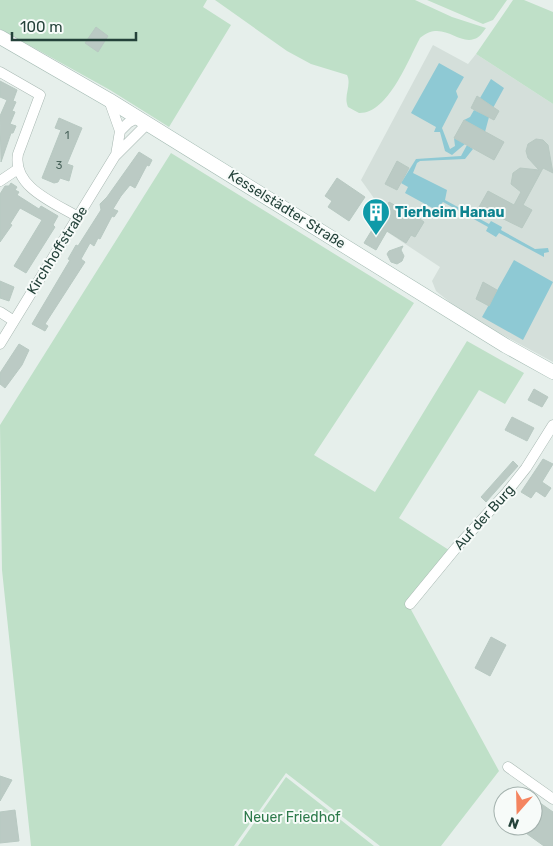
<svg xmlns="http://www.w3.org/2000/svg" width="553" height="846" font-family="Rubik,sans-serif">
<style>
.built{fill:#d4dfda}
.green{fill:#bfe0c8}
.water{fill:#8ec9d4}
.building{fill:#bbcac4;stroke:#b8c9c2}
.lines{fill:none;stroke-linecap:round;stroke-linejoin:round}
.street-casing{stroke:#a8b8b2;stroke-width:11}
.secondary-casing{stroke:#a4bbb3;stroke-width:15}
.street{stroke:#fff;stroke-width:10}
.secondary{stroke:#fff;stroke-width:14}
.labels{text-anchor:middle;stroke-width:4;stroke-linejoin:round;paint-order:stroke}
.number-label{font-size:11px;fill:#4a645c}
.street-label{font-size:14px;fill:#24423a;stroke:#f7fbf9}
.culture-label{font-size:14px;font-weight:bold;fill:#0d838f;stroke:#f7fbf9;text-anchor:start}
.park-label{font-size:14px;fill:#2d7a4b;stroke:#f7fbf9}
</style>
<rect width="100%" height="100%" fill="#e6efeb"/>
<path class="built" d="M433,45L468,64L476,54L553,104V362L479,322L452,304L436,291L432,281L440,267L366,218L376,201L361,180Z"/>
<path class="green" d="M0,0H207L203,7L231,25L169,127L110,90L0,29Z
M215,0H415L452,17L486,28C483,32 479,38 474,39C458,45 442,19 420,38C408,60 388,114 359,113L348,107C343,96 352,85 347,75L311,64L287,51Z
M427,0H507L493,20L483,24Z
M513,0H524L553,12V104L476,54Z
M171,153L414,303L314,455L375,492L467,341L524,373L505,404L479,390L399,518L452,552L409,606L499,771L441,846H380L286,773L234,846H31L2,570L0,425Z
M286,777L374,846H238Z"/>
<path class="water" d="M439,63L464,77L456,91L458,97L442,128L450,149L455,146L454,138L465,144L452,155L445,151L440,132H434L436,127L411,113Z
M491,79L504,88L493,108L480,98Z
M474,110L489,117L485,132L464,120L470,117Z
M467,145L473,149L465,159L420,161L417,163L413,173L447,190L445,200L489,224L491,221L502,227L501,230L535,249L548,248L549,252L544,253V257L499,233L496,237L486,231L488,227L443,202L436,210L405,193L408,187L401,183L416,159L461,156Z
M514,260L553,282L523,340L482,317Z"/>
<path class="building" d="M96,27L108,36L98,52L85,43Z
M0,81L17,90L13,101L16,102L12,111L15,112L10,124L16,126L13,133H11L1,162L0,116L7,100L0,97Z
M477,96L499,111L494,120L471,108Z
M59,118L82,128L67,164L73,166L69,181L60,178L58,182L54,183L42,178L61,130L55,128Z
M464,120L504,142L494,160L454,138Z
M536,139L543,140L548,145L553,173L543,168L523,205L532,210L522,228L479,207L488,191L514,205L521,192L511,184L513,173L520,168L539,170L528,158L526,151L528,144Z
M139,152L152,160L149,166L147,165L135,188L130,185L121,196L113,209L118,211L114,217L112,216L100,239L98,238L94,246L90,243L81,259L85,262L45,324L48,326L45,331L32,324L70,260L68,259L76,245L78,246L101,210L100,204L107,197Z
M397,161L409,168L397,190L385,184Z
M337,178L365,197L349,221L328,207L332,201L325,196Z
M11,183L17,187L15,190L19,192L17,195L39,209L41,206L58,216L53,225L55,227L26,273L14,266L42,220L20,208L10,224L12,225L0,242V194L5,186H9Z
M389,202L414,216L417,213L422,216L420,219L424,222L415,237L411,235L406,243L387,231L376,250L364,243Z
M403,246L401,250L404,256L402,261L397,264L391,262L387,254L389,251Z
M0,281L14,287L9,301L0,298Z
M483,282L497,290L489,306L476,299Z
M19,344L29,350L22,365L5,388L0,384V373Z
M534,389L548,397L542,407L528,400Z
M512,417L534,428L527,441L505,430Z
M543,459L553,464L542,482L551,488L545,497L536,491L531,498L521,492Z
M513,461L518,466L486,502L481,497Z
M491,637L506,645L490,676L475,668Z
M0,776L12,780L0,801Z
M533,798L553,812V846H544L516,826H533Z
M15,810L19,841L0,843V812Z"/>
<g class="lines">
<g class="street-casing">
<path id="street" d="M0,72L40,95L18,154C12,187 55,203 78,217
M109,100L120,131L116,155
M120,131L128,123L137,118
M0,181L18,169
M0,312L14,321
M0,344L115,156L147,124
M410,604L456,548L507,492L526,468L553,425
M508,767L553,799"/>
</g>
<g class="secondary-casing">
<path id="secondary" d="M0,37L109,100L506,346L553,372"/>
</g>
<use href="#street" class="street"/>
<use href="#secondary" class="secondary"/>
</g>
<defs>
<g id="building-pin" transform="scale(1.4375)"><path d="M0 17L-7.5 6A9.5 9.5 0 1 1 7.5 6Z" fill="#0f9aa8" stroke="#f7fbf9"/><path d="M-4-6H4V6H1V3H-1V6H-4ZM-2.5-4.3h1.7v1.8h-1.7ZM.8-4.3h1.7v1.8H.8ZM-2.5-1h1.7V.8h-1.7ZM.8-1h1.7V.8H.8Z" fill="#fff"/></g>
</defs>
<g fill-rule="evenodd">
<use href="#building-pin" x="376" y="212"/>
</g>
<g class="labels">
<g class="number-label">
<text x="67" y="139">1</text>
<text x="59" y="169">3</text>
</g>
<g class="street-label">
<text transform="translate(287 209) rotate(32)" y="5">Kesselstädter Straße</text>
<text transform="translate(57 250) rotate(-58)" y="5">Kirchhoffstraße</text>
<text transform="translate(484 517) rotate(-48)" y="5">Auf der Burg</text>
</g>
<g class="culture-label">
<text x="395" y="217">Tierheim Hanau</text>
</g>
<g class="park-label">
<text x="292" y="822">Neuer Friedhof</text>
</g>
</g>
<g transform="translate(518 811) rotate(200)"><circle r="24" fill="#f7fbf9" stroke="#a3b1ad"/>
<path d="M0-4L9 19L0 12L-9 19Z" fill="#f4845f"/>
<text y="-8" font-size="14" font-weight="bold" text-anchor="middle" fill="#24423a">N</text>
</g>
<path d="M12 32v8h124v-8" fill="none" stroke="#24423a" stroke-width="2.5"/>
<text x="20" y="32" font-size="15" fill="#24423a" stroke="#f7fbf9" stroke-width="4" paint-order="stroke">100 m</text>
</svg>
